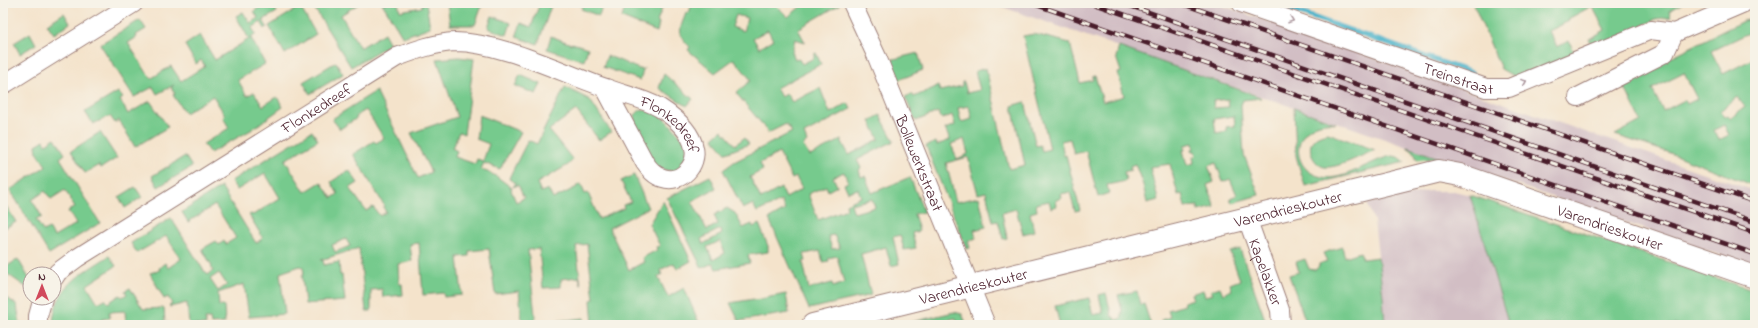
<svg xmlns="http://www.w3.org/2000/svg" width="1758" height="328" font-family="'Indie Flower',sans-serif">
<style>
.industrial{fill:#d2bec4}
.green{fill:#76ca8d;stroke:#60745c;fill-rule:evenodd}
.lines{fill:none;stroke-linecap:round;stroke-linejoin:round}
.stream{stroke:#4cb4cb;stroke-width:5.5}
.street-casing{stroke:#9f817b;stroke-width:20}
.secondary-casing{stroke:#9f817b;stroke-width:24}
.street{stroke:#fff;stroke-width:18}
.secondary{stroke:#fff;stroke-width:22}
.rail-casing{stroke:#4a1f2b;stroke-width:4.5}
.rail{stroke:#f7f3e8;stroke-width:3;stroke-dasharray:9;stroke-linecap:butt}
.oneway{stroke:#ae9aa0}
.labels{text-anchor:middle;stroke-width:4;stroke-linejoin:round;paint-order:stroke}
.street-label{font-size:16px;fill:#4a1f2b;stroke:#f7f3e8}
</style>
<rect width="100%" height="100%" fill="#f7f3e8"/>
<filter id="ink" filterUnits="userSpaceOnUse"><feTurbulence type="fractalNoise" baseFrequency=".025" numOctaves="2"/><feDisplacementMap in="SourceGraphic" scale="8" xChannelSelector="R" yChannelSelector="G"/><feConvolveMatrix kernelMatrix="1 2 1 2 8 2 1 2 1" color-interpolation-filters="sRGB"/></filter>
<filter id="wash" filterUnits="userSpaceOnUse"><feTurbulence type="fractalNoise" baseFrequency=".012" numOctaves="4" result="noise"/><feDisplacementMap in="SourceGraphic" scale="16" xChannelSelector="R" yChannelSelector="G"/><feGaussianBlur stdDeviation="0.9" result="paint"/><feColorMatrix in="noise" values="0 0 0 0 0 0 0 0 0 0 0 0 0 0 0 0 0 1.4 0 .05"/><feComposite in="paint" operator="in"/></filter>
<g filter="url(#wash)">
<rect width="100%" height="100%" fill="#f4e3cb"/>
<path class="industrial" d="M991,3H1215L1755,191V267Z
M1429,191H1454L1470,195L1509,325H1385L1383,296L1374,221L1367,203Z"/>
<path class="green" d="M266,3H272L277,12L263,20L267,27L265,29L261,22L252,28L256,34L251,38L265,64L238,80L247,96L254,92L263,106L277,97L283,107L251,130L210,153L203,144L229,128L223,117L225,115L213,96L185,113L173,95L175,94L171,87L174,85L157,94L153,87L134,97L100,44L140,20L146,29L136,35L137,37L128,43L147,73L152,78L171,66L181,81L205,66L201,60L196,64L185,45L200,35L215,60L249,39L236,16L243,12L250,23L258,18L254,11Z
M311,3H360L341,15L360,48L384,33L390,44L351,67Z
M382,3H398L400,11L422,7V3H426L430,27L403,37Z
M447,3H483L475,25H450Z
M540,3H552L538,44L516,37L521,23L531,27Z
M574,3H603L599,16L581,9L583,6Z
M626,3H661L663,5L657,22L659,23L657,32L622,18Z
M692,3H774L788,17L805,3H838L839,5L798,29L805,42L795,39L792,52L795,59L798,58L802,64L814,58V54L816,53L821,64L776,88L781,97L787,94L792,102L820,88L830,113L848,103L851,109L804,134L807,142L803,146L810,156L841,140L849,155L879,139L870,121L880,115L894,141L857,160L861,168L859,170L861,177L865,176L872,193L910,177L924,212L914,214L919,231L912,233L916,248L904,250L900,235L893,237L899,264L891,266L886,247L861,254L871,295L809,309L769,219L785,210L781,201L757,212L753,204L743,209L723,170L734,162L792,132L786,124L768,133L767,130L736,93L751,80L734,59L715,73L688,50L690,47C676,34 680,29 686,13H689ZM736,15L747,18L743,31L732,27ZM768,30L773,40L759,48L753,38ZM779,153L792,179L796,177L802,189L786,198L781,188L761,199L750,177L763,170L760,163ZM844,172L848,182L844,184L848,192L858,189L861,197L846,204L847,209L818,220L808,194L826,186L828,191L837,186L833,177ZM872,199L875,207L854,213L851,204ZM834,235L840,248L832,249L828,236ZM820,251L823,262L829,261L828,258L837,256L844,283L833,287L832,283L809,289L803,262L806,261L804,254Z
M1473,3H1684L1669,11L1671,17L1656,19L1594,49L1589,39L1605,30L1592,6L1568,19L1569,21L1549,31L1557,47L1569,41L1575,54L1517,78L1501,69Z
M300,7L316,34L285,54L269,26Z
M64,13L70,23L54,34L47,24Z
M492,16L511,23L507,35L488,28Z
M1755,19V30L1711,51L1723,74L1755,58V95L1754,96L1755,98V186L1670,153L1615,135L1641,121L1623,84L1607,89L1743,21ZM1684,73L1697,99L1687,104L1685,100L1663,111L1652,89ZM1737,97L1745,107L1731,118L1728,115L1725,117L1720,111ZM1724,125L1729,135L1719,140L1714,130Z
M30,33L36,44L20,54L14,43Z
M1034,34L1070,43L1080,83L1093,80V76H1095L1103,102L1124,96L1118,73L1121,72L1116,57L1119,47L1260,97L1261,98L1243,100L1241,105L1244,155L1259,195L1232,203L1230,198L1237,195L1230,179L1223,182L1216,163L1208,166L1214,182L1207,185L1215,207L1198,211V206L1185,207L1182,194L1178,195L1170,164L1150,167L1158,200L1147,203L1143,185L1135,164L1130,166L1131,170L1124,172L1126,181L1107,185L1109,193L1098,197L1086,151L1074,154L1070,139L1061,141L1064,156L1066,155L1080,210L1075,211L1070,192L1061,194L1062,198L1056,200L1057,206L1051,208L1049,201L1036,204L1037,211L1030,213L1034,231L1023,234L1016,209L1002,213L1007,238L1003,239L998,221L993,222L986,192L978,194L968,157L946,163L956,202L979,197L986,227L974,230L976,238L968,241L970,248L967,249L926,146L936,142L937,145L950,140L945,129L955,125L952,115L942,119L938,112L916,121L905,97L912,94L914,97L938,86L940,91L962,86V82H964L967,93L980,90L975,71L986,68L1009,169L1025,165L1012,106L1025,102L1036,146L1040,145L1042,151L1050,149L1023,36ZM1228,99L1229,107L1214,108L1213,101ZM969,106L972,119L961,122L958,108ZM1234,116L1235,126L1226,127L1227,131L1216,133L1214,119ZM964,139L968,154L957,159L951,144ZM1193,143L1194,148L1192,149V151H1195L1196,156L1193,157L1194,163L1187,165L1183,150H1185V145Z
M551,36L571,44L572,43L588,48L584,61L547,49Z
M918,53L923,70L899,80L890,60Z
M607,56C621,60 628,65 642,70L644,68L640,80L603,67Z
M459,57L474,59L464,134L459,132L452,148L457,151L455,157L475,164L477,159L483,161L489,144L476,139L479,115L521,132L500,169L484,163L481,169L496,176L512,188L511,190L516,202L524,198L518,185L513,187L516,183L509,179L510,176L528,140L537,144L565,87L590,100L611,132L599,140L576,110L549,130L573,160L568,165L537,183L541,192L548,189L553,199L577,187V185L581,184L585,194L588,193L599,219L624,208L623,205L631,202L621,181L634,175L648,208L609,228L629,270L644,262L642,258L657,250L656,247L660,246L649,224L663,201L691,261L677,269L674,263L660,270L662,275L658,277L668,297L684,288L700,325H593L591,300L594,299L587,244L576,246L581,285L579,277L561,279V287L543,288L539,249L528,250L536,325H500L522,323L519,291L495,294L489,249L469,251V256L458,257L462,295L444,297L443,293L423,295L419,243L410,244L412,261L398,264L399,284H402L403,295L383,297L382,289L371,290V311H366L359,248L321,260H323L324,265L339,262L340,275H342L345,301L305,304L302,276L304,275L303,267L300,266L280,273L285,314L249,317L244,284L218,293L219,306H224L225,323L211,324L210,319H205L206,325H189L187,303L170,307L169,306L172,304L168,297L164,299L150,273L160,270L159,268L165,263L168,268L181,259L166,236L137,253L131,243L171,218L204,271H205L208,275L213,271L211,267L212,266L202,249L216,241L219,245L224,241L226,244L236,238L215,205L188,222L182,212L221,187L256,243L263,238L249,215L251,214L253,215L280,198L265,173L237,190L231,181L312,131L318,140L285,160L305,192L321,182L332,198L338,194L331,182L349,170L358,183L350,188L366,211L373,207L380,216L386,212L383,207L384,205L353,154L374,141L376,143L384,138L366,110L356,116L357,118L340,129L332,119L376,91L418,178L431,172L411,133L457,117L437,59ZM346,239L350,246L335,252L332,245ZM219,273L227,285L218,291L210,279Z
M336,62L343,74L310,94L303,82Z
M664,74L693,99L687,106L659,88Z
M520,75L541,84L536,94L515,86Z
M118,92L123,98L120,100L128,114L150,101L168,127L135,147L119,120L115,123L110,116L93,124L85,112Z
M1294,108L1336,123C1292,118 1286,170 1322,177C1344,182 1370,160 1392,156C1396,156 1403,159 1405,162L1305,186L1296,156Z
M643,109L663,117L687,142L688,156L675,172L656,168L634,126L635,115L639,111Z
M722,130L735,145L744,138L749,144L726,153L713,138Z
M100,132L117,158L101,168L99,165L85,173L71,151Z
M1328,133L1375,150C1363,155 1337,169 1324,167C1315,165 1307,151 1312,142C1315,136 1322,134 1328,133Z
M55,138L65,154L60,158L100,223L49,254L10,190L46,166L37,152L36,145L44,140L46,144ZM65,190L75,207L68,211L76,224L54,237L49,228L43,231L36,220L42,217L32,200L45,191L51,199Z
M1407,147L1439,158L1417,160L1414,152Z
M185,156L192,167L158,187L152,176L167,167L169,168V166Z
M710,176L716,188L692,201L707,230L718,224L714,215L727,208L735,213L743,228L752,224L753,227L759,224L768,246V252L748,255L750,263L716,269L713,263L702,268L667,198ZM720,229L722,234L703,244L701,239ZM720,241L725,253L713,260L707,247Z
M135,187L142,197L125,208L119,197Z
M1470,195L1755,291V325H1509Z
M3,201L16,222L3,229Z
M1342,247L1345,257L1360,252L1363,259L1378,257L1383,296L1385,325H1307L1289,275L1299,272L1296,262L1305,259L1309,269L1315,270L1319,267V264L1327,261L1323,253Z
M1240,249L1267,325H1163L1161,320L1170,317L1168,310L1185,305L1184,302L1193,299L1191,294L1203,290L1205,296L1213,294L1211,290L1220,287L1223,294L1232,290L1230,284L1240,280L1230,252Z
M109,256L116,266L87,285L98,303L105,299L108,303L120,295L122,297L127,294L125,291L130,288L143,309L164,308L165,323H169V325H126L125,311L109,312L110,318L103,319L96,325H53C54,287 81,274 109,256Z
M18,259L30,280V290L3,271V269Z
M1137,291L1140,305L1144,304L1151,325H1060L1055,306L1089,298L1093,315L1103,313L1099,295L1106,293L1112,317H1114L1115,320L1122,318L1121,314H1123L1118,295Z
M786,294L789,313L739,321L730,303L754,299L755,300Z
M3,295L17,305L20,325H3Z
M954,312L962,314L967,325H958L956,318L937,322V325H899Z
M584,318L585,325H545V322Z"/>
<g class="lines">
<path class="stream" d="M1272,3L1472,73"/>
</g>
</g>
<g filter="url(#ink)">
<g class="lines">
<g class="street-casing">
<g id="street">
<path id="s1" d="M852,3L877,57L986,325"/>
<path id="s2" d="M1241,3L1486,88H1509L1651,30L1674,33L1744,3"/>
<path d="M3,85L134,3"/>
<path d="M1578,97L1665,53L1674,33"/>
<path id="s3" d="M1247,218L1280,310L1281,325"/>
<path id="s4" d="M54,278L58,272L77,258L397,57C416,50 435,43 455,42C501,42 562,73 606,88C624,95 643,98 660,108C674,117 691,131 694,148C698,165 681,184 663,178C655,176 650,170 645,163L605,88"/>
<path d="M38,325V316L43,298"/>
</g>
</g>
<g class="secondary-casing">
<g id="secondary">
<path id="s5" d="M813,325L1439,171L1460,175L1755,277"/>
</g>
</g>
<use href="#street" class="street"/>
<use href="#secondary" class="secondary"/>
<g class="rail-casing">
<path id="rail" d="M1031,3L1755,254
M1091,3L1755,233
M1122,3L1755,222
M1180,3L1755,202"/>
</g>
<use href="#rail" class="rail"/>
</g>
<defs><path id="oneway-chevron" d="M-2-3.5L2.5 0L-2 3.5" fill="none" stroke-width="1.6" stroke-linecap="round" stroke-linejoin="round"/></defs>
<g class="oneway">
<use href="#oneway-chevron" transform="translate(1291 20) rotate(19)"/>
<use href="#oneway-chevron" transform="translate(1524 82) rotate(-22)"/>
</g>
</g>
<g class="labels">
<g class="street-label">
<text dy="6" stroke="none"><textPath href="#s2" startOffset="230">Treinstraat</textPath></text>
<text dy="6" stroke="none"><textPath href="#s4" startOffset="313">Flonkedreef</textPath></text>
<text dy="6" stroke="none"><textPath href="#s4" startOffset="704">Flonkedreef</textPath></text>
<text dy="6" stroke="none"><textPath href="#s1" startOffset="174">Bollewerkstraat</textPath></text>
<text dy="6" stroke="none"><textPath href="#s5" startOffset="489">Varendrieskouter</textPath></text>
<text dy="6" stroke="none"><textPath href="#s5" startOffset="825">Varendrieskouter</textPath></text>
<text dy="6" stroke="none"><textPath href="#s3" startOffset="57">Kapelakker</textPath></text>
<text dy="6" stroke="none"><textPath href="#s5" startOffset="165">Varendrieskouter</textPath></text>
</g>
</g>
<rect width="1758" height="328" fill="none" stroke="#f7f3e8" stroke-width="16"/>
<g transform="translate(42 286)"><circle r="19" fill="#f7f3e8" stroke="#b29e9c"/>
<path d="M0-3L7 15L0 10L-7 15Z" fill="#d1495b"/>
<text y="-6" font-size="11" font-weight="bold" text-anchor="middle" fill="#4a1f2b">N</text>
</g>
</svg>
